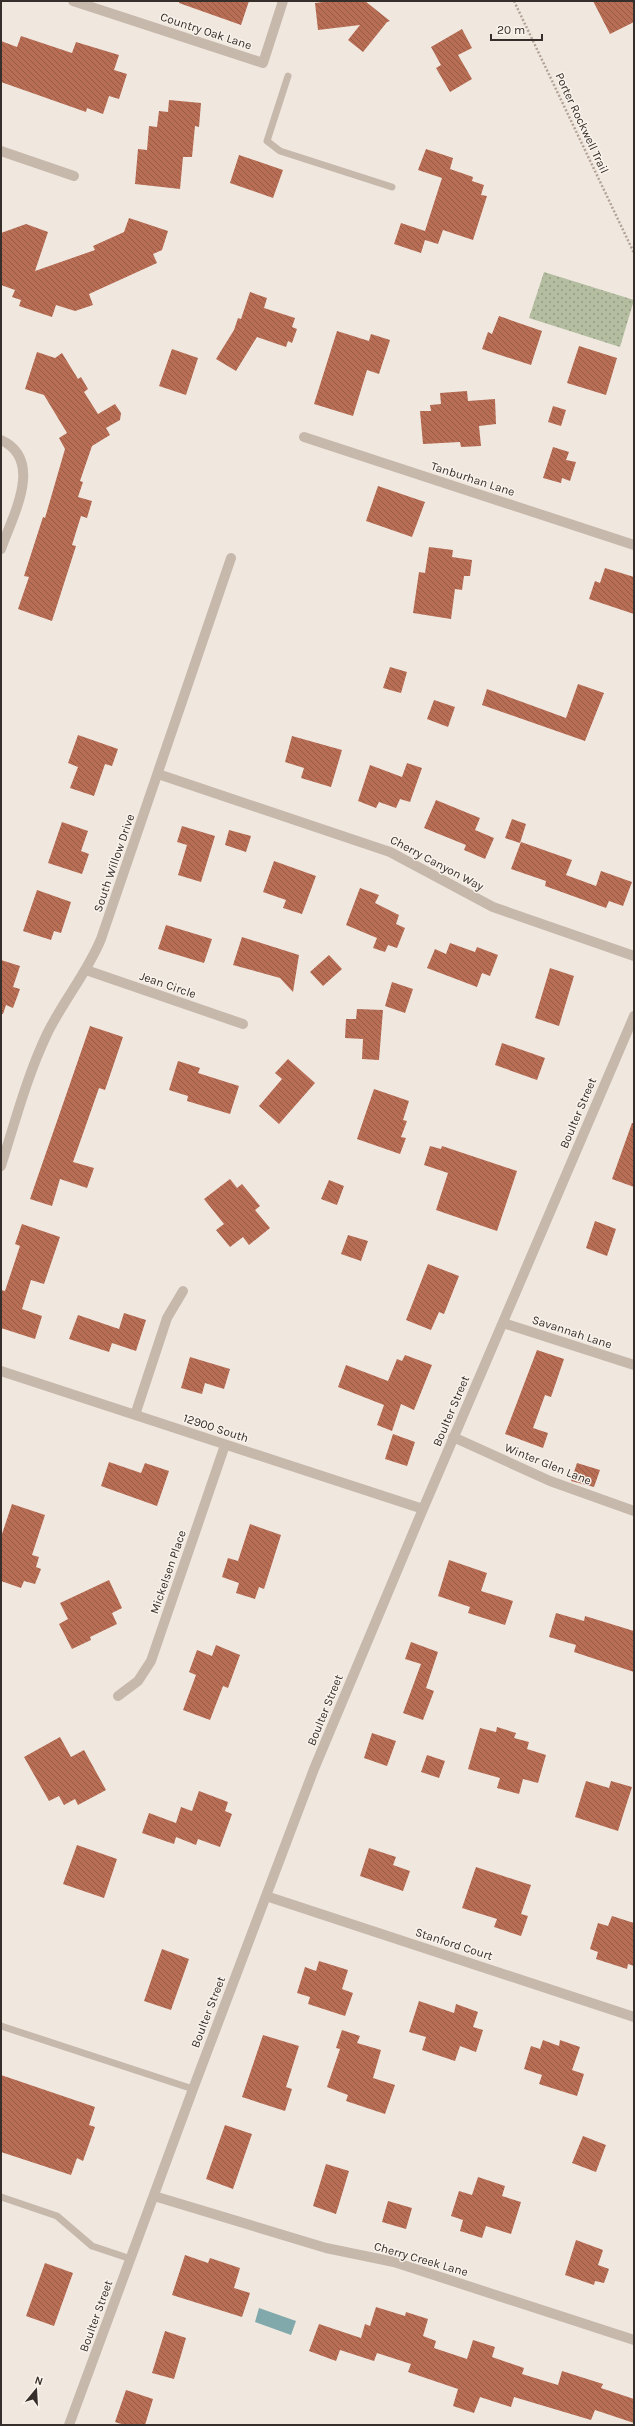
<svg xmlns="http://www.w3.org/2000/svg" width="635" height="2426" font-family="Karla,sans-serif">
<style>
.park{fill:url(#park-dots)}
.water{fill:#81a8aa}
.building{fill:url(#building-back-hatch)}
.lines{fill:none;stroke-linecap:round;stroke-linejoin:round}
.path{stroke:#b3a396;stroke-width:2.5;stroke-dasharray:2 2;stroke-linecap:butt}
.lane{stroke:#c7b8ac;stroke-width:7}
.street{stroke:#c7b8ac;stroke-width:10}
.labels{text-anchor:middle;stroke-width:3;stroke-linejoin:round;paint-order:stroke}
.street-label{font-size:12px;fill:#362e2a;stroke:#f8f2eb}
</style>
<defs>
<pattern id="park-dots" width="8" height="8" patternUnits="userSpaceOnUse"><rect width="8" height="8" fill="#b4bda0"/><path d="M2 2h.1M6 6h.1" fill="none" stroke="#939a83" stroke-width="1.8" stroke-linecap="round"/></pattern>
<pattern id="building-back-hatch" width="6" height="6" patternUnits="userSpaceOnUse"><rect width="6" height="6" fill="#b86d55"/><path d="M-1 5l2 2M0 0l6 6M5-1l2 2" fill="none" stroke="#965a47"/></pattern>
</defs>
<rect width="100%" height="100%" fill="#f0e8df"/>
<path class="park" d="M544,272L634,300L620,347L529,318Z"/>
<path class="water" d="M259,2308L296,2321L291,2335L255,2322Z"/>
<path class="building" d="M179,1H249L241,25L179,3Z
M331,1H365L390,21L387,22L363,52L348,40L360,25L318,30L315,3Z
M593,1H634V22L610,34Z
M462,29L472,48L458,55L472,79L450,92L436,68L441,65L431,47Z
M21,36L72,53L76,42L119,55L114,70L127,74L119,99L109,96L103,114L87,108L86,112L1,82V41L17,47Z
M169,100L201,103L199,127L195,126L192,157H183L180,189L135,184L138,149L147,150L149,126L157,127L159,111L168,112Z
M426,149L453,158L450,169L473,177L472,181L484,185L481,195L487,196L473,240L443,230L438,244L425,240L421,253L394,244L401,223L425,231L442,178L418,170Z
M239,155L283,170L273,198L230,183Z
M129,218L168,231L162,250L153,254L157,263L89,294L93,305L75,311L56,305L52,317L19,306L21,300L12,297L15,290L1,285V233L26,224L48,232L35,271L95,250L93,246L124,232Z
M250,292L267,298L264,308L295,318L292,327L297,329L292,343L288,341L286,347L257,337L236,371L216,359L234,330L238,318L241,319Z
M499,316L542,331L531,365L482,349L488,332L492,334Z
M337,331L369,341L371,334L390,340L379,374L367,370L353,416L314,404Z
M579,346L617,358L606,395L567,383Z
M172,349L198,358L186,395L159,386Z
M37,352L55,358L62,353L78,379L81,377L88,389L84,392L98,414L115,404L121,413L120,420L106,428L110,435L92,446L80,481L83,482L78,497L92,501L87,518L81,516L72,545L76,546L52,621L18,609L29,577L24,576L43,517L45,518L65,449L59,438L67,433L44,395L25,389Z
M467,391L468,401L495,399L496,424L479,426L481,446L461,447L460,442L423,444L420,411H431L430,405L441,404L440,393Z
M553,406L566,410L561,426L548,422Z
M553,447L569,452L566,460L576,462L570,481L562,478L561,483L543,478Z
M378,486L425,502L412,537L366,521Z
M429,547L453,550L452,557L472,560L470,576H464L462,590L455,589L451,619L413,613L419,572L425,573Z
M605,568L634,577V614L589,599L595,581L600,583Z
M390,667L407,672L401,693L383,688Z
M578,684L604,693L585,741L482,705L487,689L566,718Z
M434,700L455,707L448,727L427,719Z
M78,735L118,749L112,766L105,764L94,796L70,788L78,767L68,763Z
M292,736L342,750L331,787L301,778L304,768L285,762Z
M407,763L422,768L410,802L400,799L396,808L379,802L376,808L358,801L370,765L402,777Z
M436,800L480,818L475,830L494,838L485,859L464,850L466,845L424,828Z
M512,819L526,824L520,843L505,838Z
M62,822L88,831L81,851L89,854L82,874L48,863Z
M182,826L215,836L201,882L178,875L187,845L177,842Z
M229,830L251,836L246,852L225,845Z
M521,842L572,860L566,875L596,886L601,871L632,882L623,906L609,901L606,908L545,886L546,881L511,869Z
M274,861L316,876L302,914L283,908L286,900L263,892Z
M360,888L379,895L375,903L399,915L396,924L405,928L397,948L388,945L385,952L373,948L377,938L346,925Z
M37,890L71,902L61,933L54,931L51,940L23,931Z
M166,925L212,939L204,963L158,949Z
M242,937L299,955L293,992L280,978L233,965Z
M450,943L475,952L477,947L498,955L490,976L482,973L477,987L427,968L435,949L446,954Z
M329,955L342,969L323,986L310,972Z
M1,960L20,966L13,987L20,989L13,1008L6,1005L3,1014H1Z
M550,968L574,976L559,1026L535,1018Z
M392,982L413,989L405,1013L385,1006Z
M357,1009L383,1010L379,1060L362,1059L363,1039L345,1038L346,1019H356Z
M90,1026L123,1037L105,1090L99,1088L73,1162L94,1168L87,1188L60,1179L52,1206L30,1199Z
M502,1043L545,1058L537,1080L495,1065Z
M288,1059L315,1083L279,1124L259,1106L282,1079L275,1073Z
M178,1061L200,1068L198,1073L239,1086L230,1114L187,1101L188,1096L169,1090Z
M374,1089L409,1101L403,1120L407,1121L401,1137L406,1138L400,1154L357,1139Z
M632,1123H634V1187L612,1179Z
M430,1146L441,1149L442,1146L517,1171L497,1231L436,1210L448,1173L424,1165Z
M230,1179L237,1188L242,1184L260,1206L255,1210L270,1228L249,1245L243,1237L230,1247L216,1230L224,1224L204,1199Z
M329,1180L344,1186L337,1205L321,1199Z
M595,1221L616,1229L607,1256L586,1248Z
M22,1224L60,1237L44,1284L31,1280L22,1309L42,1316L35,1339L1,1328V1290L5,1291L20,1246L15,1244Z
M348,1235L368,1241L361,1261L341,1254Z
M428,1264L459,1276L444,1314L439,1312L431,1330L406,1320Z
M124,1313L146,1320L136,1351L112,1343L109,1352L69,1339L78,1315L119,1329Z
M537,1350L564,1359L551,1397L545,1395L533,1428L548,1433L543,1448L505,1434Z
M405,1355L432,1365L414,1410L401,1404L392,1431L377,1425L384,1405L338,1387L346,1365L388,1381L397,1359L402,1361Z
M190,1357L230,1369L224,1389L205,1383L202,1394L181,1388Z
M393,1434L415,1442L407,1466L385,1459Z
M109,1462L141,1473L145,1463L169,1471L157,1506L101,1486Z
M577,1463L600,1470L594,1487L571,1481Z
M12,1504L45,1515L32,1555L39,1557L36,1567L41,1569L35,1584L24,1581L21,1588L1,1581V1537Z
M250,1524L281,1535L264,1589L259,1587L255,1599L236,1593L239,1583L222,1577L228,1558L238,1561Z
M449,1560L487,1573L481,1591L513,1601L505,1625L468,1613L470,1607L438,1596Z
M109,1580L122,1608L112,1613L117,1624L90,1637L91,1640L72,1649L59,1624L68,1619L60,1603Z
M556,1613L584,1621L585,1616L634,1631V1672L574,1652L576,1645L549,1637Z
M411,1642L438,1652L426,1688L434,1691L423,1720L403,1713L421,1664L405,1659Z
M216,1645L240,1655L228,1688L223,1686L210,1720L183,1710L196,1675L189,1672L197,1650L212,1656Z
M497,1727L516,1733L514,1738L529,1742L527,1749L546,1755L538,1783L523,1779L519,1794L497,1788L500,1778L468,1769L480,1728L496,1732Z
M372,1733L396,1741L387,1766L364,1758Z
M60,1737L71,1757L84,1750L106,1790L78,1805L75,1799L64,1805L59,1796L49,1801L24,1757Z
M427,1755L445,1761L439,1778L421,1772Z
M586,1781L609,1788L611,1781L632,1787L618,1831L575,1817Z
M199,1791L228,1802L225,1811L232,1814L220,1847L198,1839L196,1845L176,1837L174,1844L142,1833L149,1813L176,1823L181,1807L192,1811Z
M77,1845L117,1859L104,1898L63,1884Z
M369,1848L396,1857L393,1865L410,1871L403,1891L360,1876Z
M476,1867L531,1885L521,1914L528,1916L521,1936L494,1927L497,1919L462,1908Z
M612,1916L634,1923V1966L628,1964L627,1969L596,1959L598,1952L590,1949L598,1923L608,1926Z
M162,1949L189,1959L171,2010L144,2001Z
M319,1961L348,1970L342,1989L353,1993L345,2016L308,2004L310,1997L297,1993L305,1967L316,1971Z
M419,2001L454,2013L456,2004L478,2012L473,2027L483,2030L476,2052L460,2046L455,2061L422,2050L426,2037L409,2032Z
M342,2030L360,2036L357,2043L381,2050L373,2078L395,2085L385,2114L346,2101L348,2095L327,2087L340,2049L336,2048Z
M263,2035L299,2046L286,2087L292,2089L285,2111L242,2097Z
M543,2040L559,2046L560,2040L580,2047L572,2070L584,2074L577,2096L539,2084L542,2075L524,2069L531,2046L540,2049Z
M1,2075L95,2107L89,2125L95,2127L83,2161L77,2158L71,2175L1,2152Z
M225,2125L252,2134L233,2189L206,2179Z
M583,2136L606,2145L596,2172L572,2163Z
M326,2164L349,2171L336,2214L313,2206Z
M478,2177L505,2186L502,2196L521,2202L511,2234L486,2226L482,2238L460,2231L463,2220L451,2216L459,2191L472,2195Z
M388,2201L412,2208L406,2229L382,2222Z
M576,2240L603,2250L598,2265L609,2269L604,2283L595,2281L594,2285L565,2275Z
M185,2255L208,2263L210,2258L240,2268L234,2288L250,2293L242,2317L172,2295Z
M45,2263L73,2273L54,2326L26,2316Z
M376,2307L405,2316L406,2312L428,2319L423,2336L436,2341L434,2348L467,2359L473,2340L495,2347L492,2357L524,2368L522,2374L558,2385L562,2371L603,2384L601,2388L634,2399V2423L595,2410L591,2420L514,2397L511,2407L480,2397L474,2413L453,2406L458,2389L408,2372L411,2364L377,2353L374,2361L340,2350L336,2361L309,2351L319,2324L361,2338L365,2324L370,2326Z
M165,2331L186,2338L174,2379L152,2373Z
M126,2390L153,2399L145,2425H125L115,2422Z"/>
<g class="lines">
<path class="path" d="M514,1L634,253"/>
<path class="lane" d="M288,76L267,141L280,151L392,187
M1,2026L193,2089
M1,2197L57,2216L92,2246L131,2259"/>
<path class="street" d="M73,1L263,63L283,1
M1,151L74,176
M304,437L634,545
M1,440C45,460 12,517 1,549
M158,774L390,852L493,907L634,956
M86,970L243,1024
M1,1166C15,1122 27,1076 47,1034C63,1001 87,973 101,939L231,558
M503,1323L634,1365
M1,1371L423,1509
M135,1415L167,1318L183,1291
M453,1437L550,1481L634,1511
M118,1696L138,1681L151,1661L225,1445
M266,1896L634,2017
M154,2196L326,2248L394,2262L634,2340
M69,2425L193,2089L314,1769L423,1509L634,1016"/>
</g>
<g class="labels">
<g class="street-label">
<text transform="translate(206 31) rotate(18)" y="4">Country Oak Lane</text>
<text transform="translate(582 123) rotate(65)" y="4">Porter Rockwell Trail</text>
<text transform="translate(473 479) rotate(18)" y="4">Tanburhan Lane</text>
<text transform="translate(114 863) rotate(-71)" y="4">South Willow Drive</text>
<text transform="translate(437 863) rotate(28)" y="4">Cherry Canyon Way</text>
<text transform="translate(168 985) rotate(19)" y="4">Jean Circle</text>
<text transform="translate(578 1113) rotate(-67)" y="4">Boulter Street</text>
<text transform="translate(572 1332) rotate(18)" y="4">Savannah Lane</text>
<text transform="translate(451 1411) rotate(-67)" y="4">Boulter Street</text>
<text transform="translate(216 1428) rotate(18)" y="4">12900 South</text>
<text transform="translate(548 1464) rotate(22)" y="4">Winter Glen Lane</text>
<text transform="translate(168 1572) rotate(-71)" y="4">Mickelsen Place</text>
<text transform="translate(325 1710) rotate(-68)" y="4">Boulter Street</text>
<text transform="translate(454 1944) rotate(18)" y="4">Stanford Court</text>
<text transform="translate(208 2012) rotate(-69)" y="4">Boulter Street</text>
<text transform="translate(421 2259) rotate(16)" y="4">Cherry Creek Lane</text>
<text transform="translate(96 2316) rotate(-70)" y="4">Boulter Street</text>
</g>
</g>
<rect width="635" height="2426" fill="none" stroke="#362e2a" stroke-width="4"/>
<g transform="translate(36 2390) rotate(18)" stroke="#f8f2eb" stroke-width="3" paint-order="stroke">
<path d="M0-3L7 15L0 10L-7 15Z" fill="#362e2a"/>
<text y="-6" font-size="11" font-weight="bold" text-anchor="middle" fill="#362e2a">N</text>
</g>
<path d="M491 34v6h51v-6" fill="none" stroke="#362e2a" stroke-width="2"/>
<text x="497" y="34" font-size="12" fill="#362e2a" stroke="#f8f2eb" stroke-width="3" paint-order="stroke">20 m</text>
</svg>
